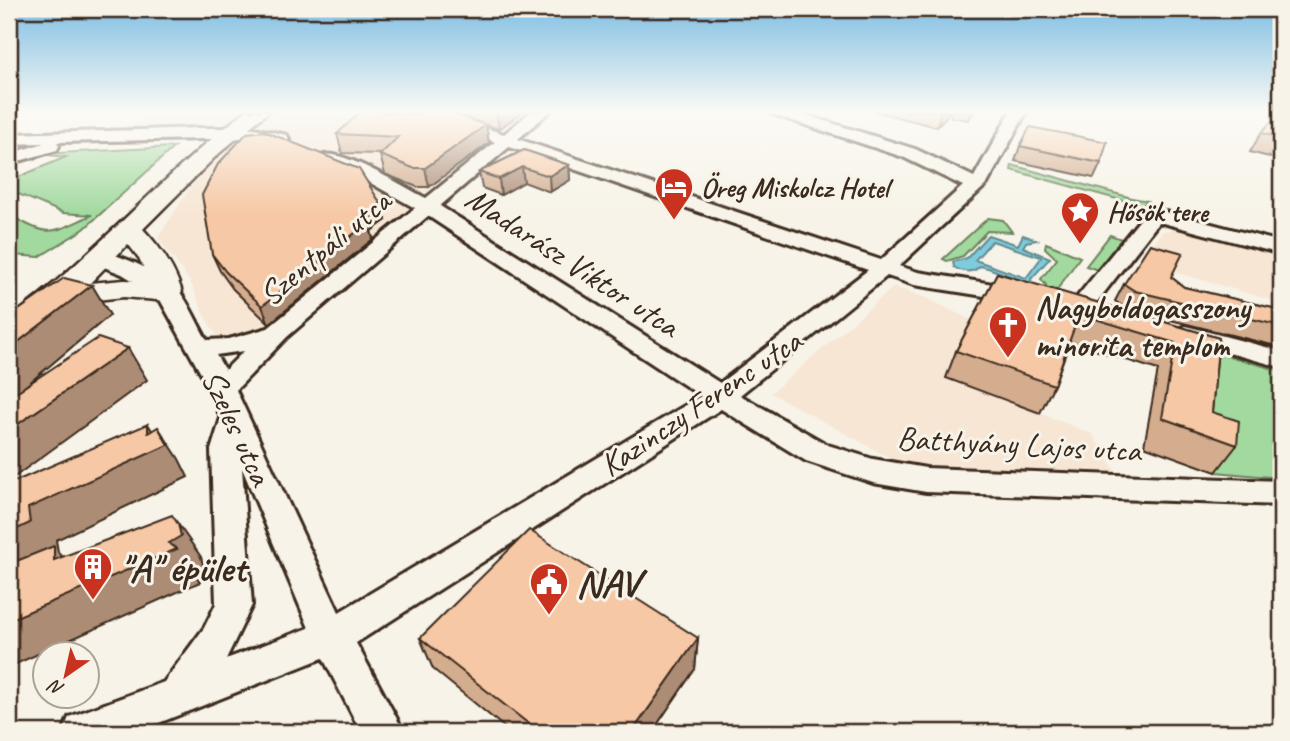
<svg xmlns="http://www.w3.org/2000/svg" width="1290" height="741" font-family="Caveat,sans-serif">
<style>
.built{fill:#f7e6d4}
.green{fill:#a1d99e;stroke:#6e825e;stroke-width:2}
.water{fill:#7dcbdc;stroke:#638b90;stroke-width:2;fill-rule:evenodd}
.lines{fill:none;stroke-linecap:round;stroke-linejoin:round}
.minor-casing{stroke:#3b2a1e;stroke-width:6}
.major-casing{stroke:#3b2a1e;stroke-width:5}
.minor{fill:#f7f3e8;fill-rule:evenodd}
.major{fill:#f7f3e8;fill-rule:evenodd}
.wall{fill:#d4ac8e;stroke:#3b2a1e;stroke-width:2}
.shaded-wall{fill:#ac8c74;stroke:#3b2a1e;stroke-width:2}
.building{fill:#f6c8a5;stroke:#3b2a1e;stroke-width:2}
.labels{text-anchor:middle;stroke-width:6;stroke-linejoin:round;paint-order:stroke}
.far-poi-label{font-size:28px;font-weight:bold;fill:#3b2a1e;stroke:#f7f3e8;text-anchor:start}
.street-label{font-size:33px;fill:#3b2a1e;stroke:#f7f3e8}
.poi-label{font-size:33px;font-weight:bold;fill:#3b2a1e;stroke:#f7f3e8;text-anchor:start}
.near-poi-label{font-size:40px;font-weight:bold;fill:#3b2a1e;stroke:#f7f3e8;text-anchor:start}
</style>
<rect width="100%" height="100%" fill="#f7f3e8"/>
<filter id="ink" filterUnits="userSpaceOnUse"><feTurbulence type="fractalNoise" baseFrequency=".0143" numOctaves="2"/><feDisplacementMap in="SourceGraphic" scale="14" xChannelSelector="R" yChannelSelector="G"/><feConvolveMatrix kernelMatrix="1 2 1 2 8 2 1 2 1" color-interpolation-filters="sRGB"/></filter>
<g filter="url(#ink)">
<path class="built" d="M169,111H532L278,332L220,341L205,317L191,283L158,238L199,174L246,131L109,132Z
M1191,228L1281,249V303L1140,262L1163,231Z
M894,287L926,298L975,322L1040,413L1092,434L1122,482L918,473L771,393Z"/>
<path class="green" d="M174,147L84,229L39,257L12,255L9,253V215C52,238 49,234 92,215L63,213L9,190L10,185L18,177L66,157L39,154Z
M1012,165L1132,198L1148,201L1142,206L1011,170Z
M988,218L1003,220L1012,232L987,231L963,256L947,261L943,259Z
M1110,235L1127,241L1101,271L1086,266Z
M1046,243L1080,257L1054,294L1044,290L1046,285L1041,279L1057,259L1045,248Z
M1088,316L1281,371V478L1216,472L1201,365Z"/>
<path class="water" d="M988,235L1018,245L1023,235L1037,240L1026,242L1023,247L1050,258L1031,279L1032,284L988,268L980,266C973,274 962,272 954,267L953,262L967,258ZM992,241L1041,257V258L1026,278L975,260Z"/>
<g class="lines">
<g class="minor-casing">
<path id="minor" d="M411,111H435L504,134L532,111H550L518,139L881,260L963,186L903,157L772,114L769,111H793L915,149L974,177L1011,111H1027L987,184L899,266L918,272L1030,290L1034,295L1030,300L1022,302L914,285L887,276L740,395L828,445L873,459L926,468L1281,481V505L926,492L873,483L806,461L721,409L356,643L404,732H361L323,658L136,732H63L69,717L164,682L204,628L216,604L211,450L221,418L209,388L158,296L122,274L91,262L88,257L91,252C110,248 162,274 176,288C189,301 197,324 207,340L229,339L268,328L415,208L367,181L324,163L321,159L324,155C344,150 406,188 426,198L495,142L414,114ZM509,147L868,270L720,383L440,206ZM428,216L701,396L339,612L236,390L287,337ZM244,351L225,370L216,355ZM242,468L309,628L226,659L252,605Z
M200,128H254L287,135L289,139L281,144L254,138L57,142L59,146L57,150L9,164V154L44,143L9,144V134Z
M1154,209L1281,242V254L1159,222L1089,312H1073L1069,307L1073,302L1147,211Z
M1186,326L1281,351V367L1177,339L1174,334L1177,329Z"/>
</g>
<g class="major-casing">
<path id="major" d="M246,111H269L217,155L143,229C161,248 174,267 182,292L177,298L167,301L124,297L87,301L61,310L20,341L9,344V319C94,257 162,175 246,111ZM128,244L139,258L150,281L124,280L90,283Z"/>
</g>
<use href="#minor" class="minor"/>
<use href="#major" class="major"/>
</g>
<path class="wall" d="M448,111H524L499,129L486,125L489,143L429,187H417L385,174L380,155L381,154L342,153L337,134L481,123Z
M873,111H951L937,127Z
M952,111H975L968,120L951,117Z
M1281,111V160L1250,152L1261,133Z
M1020,146L1101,163L1094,178L1015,161Z
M524,150L569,165L570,180L550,192L524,182L501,195L482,188L479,172Z
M381,204L386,220L371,231L373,239L269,324L233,289L220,271L212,254Z
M997,273L1219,338L1212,412L1237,445L1216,472L1144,446L1158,370L1070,342L1054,385L1040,413L946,378L956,351Z
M1171,277L1184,287L1281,310V339L1276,346L1126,309L1115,301L1124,284Z
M420,638H698L695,669L652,732H510L433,669Z"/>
<path class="shaded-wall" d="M496,111H524L499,129Z
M941,111H951L937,127Z
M971,111H975L968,120Z
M486,125L489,143L429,187L425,168Z
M569,165L570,180L550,192L549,176Z
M522,167L524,182L501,195L499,179Z
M381,204L386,220L371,231L373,239L269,324L262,306L365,216Z
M92,285L110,315L9,400V349Z
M128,348L147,380L13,478L18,483L9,490V430Z
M148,424L163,448L158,427L179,459L188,477L56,540L58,552L83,579L169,543L178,524L201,557L204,569L195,574L200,582L9,667V533L28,508Z
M698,638L695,669L652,732H632Z"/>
<path class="building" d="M361,111L420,114L423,111H445L486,125L425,168H413L380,155L398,137L337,134Z
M1281,111V138L1261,133Z
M1030,127L1107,142L1101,163L1020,146Z
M264,131L359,169L381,204L365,216L369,222L262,306L226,272L212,254L202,195L218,164L247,133Z
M524,150L569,165L549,176L522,167L499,179L479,172Z
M1150,244L1183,253L1171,277L1184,287L1281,310V326L1135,291L1124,284Z
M997,273L1219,338L1212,412L1239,421L1237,445L1162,418L1175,343L1079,314L1054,385L956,351Z
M64,278L92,285L9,349V317Z
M98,338L128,348L9,430V397Z
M148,424V433L158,427L168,445L28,508L30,523L9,533V484Z
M172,515L178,524L181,536L169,543L177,549L9,620V564L54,546V560Z
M529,530L698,638L632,732H539L420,638Z"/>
</g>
<linearGradient id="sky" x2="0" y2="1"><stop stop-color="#7dbde3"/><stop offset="0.52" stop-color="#fbfaf5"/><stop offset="1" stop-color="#fbfaf5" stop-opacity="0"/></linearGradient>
<rect width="1290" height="215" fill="url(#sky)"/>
<defs>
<g id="hotel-pin" transform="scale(2.0125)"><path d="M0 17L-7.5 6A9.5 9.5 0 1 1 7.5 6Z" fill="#c8321e" stroke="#f7f3e8"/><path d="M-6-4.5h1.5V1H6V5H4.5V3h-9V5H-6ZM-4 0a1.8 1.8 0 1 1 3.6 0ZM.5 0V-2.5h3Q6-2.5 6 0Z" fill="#fff"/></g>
<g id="sight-pin" transform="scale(2.0125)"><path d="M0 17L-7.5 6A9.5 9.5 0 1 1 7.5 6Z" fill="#c8321e" stroke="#f7f3e8"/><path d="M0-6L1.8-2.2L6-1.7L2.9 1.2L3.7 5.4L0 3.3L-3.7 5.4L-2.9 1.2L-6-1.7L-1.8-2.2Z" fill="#fff"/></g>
<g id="church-pin" transform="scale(2.0125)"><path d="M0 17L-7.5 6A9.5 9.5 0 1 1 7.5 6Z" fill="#c8321e" stroke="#f7f3e8"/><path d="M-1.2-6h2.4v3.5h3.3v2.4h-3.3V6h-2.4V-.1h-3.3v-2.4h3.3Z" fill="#fff"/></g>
<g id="building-pin" transform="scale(2.0125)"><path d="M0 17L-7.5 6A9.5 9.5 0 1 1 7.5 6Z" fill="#c8321e" stroke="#f7f3e8"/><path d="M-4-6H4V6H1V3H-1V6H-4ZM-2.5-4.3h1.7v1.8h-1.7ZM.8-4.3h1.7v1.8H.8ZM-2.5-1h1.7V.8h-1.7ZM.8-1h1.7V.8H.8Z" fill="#fff"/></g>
<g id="civic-pin" transform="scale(2.0125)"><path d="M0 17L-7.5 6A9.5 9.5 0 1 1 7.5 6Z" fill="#c8321e" stroke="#f7f3e8"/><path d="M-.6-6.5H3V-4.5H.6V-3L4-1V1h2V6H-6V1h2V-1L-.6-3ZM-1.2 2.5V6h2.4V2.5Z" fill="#fff"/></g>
</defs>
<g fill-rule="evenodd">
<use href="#hotel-pin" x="674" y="187"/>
<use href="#sight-pin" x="1080" y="211"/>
<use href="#church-pin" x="1008" y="325"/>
<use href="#building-pin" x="93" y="567"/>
<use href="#civic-pin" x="549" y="582"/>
</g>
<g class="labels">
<g class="far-poi-label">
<text x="701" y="197">Öreg Miskolcz Hotel</text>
<text x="1107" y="221">Hősök tere</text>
</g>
<g class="street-label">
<text transform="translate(324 247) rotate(-40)" y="12">Szentpáli utca</text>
<text transform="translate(573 261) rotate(33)" y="12">Madarász Viktor utca</text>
<text transform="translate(700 402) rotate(-34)" y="12">Kazinczy Ferenc utca</text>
<text transform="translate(238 427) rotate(65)" y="12">Szeles utca</text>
<text transform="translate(1019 443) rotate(3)" y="12">Batthyány Lajos utca</text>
</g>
<g class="poi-label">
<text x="1035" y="318">Nagyboldogasszony<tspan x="1035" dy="38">minorita templom</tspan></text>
</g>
<g class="near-poi-label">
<text x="120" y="581">"A" épület</text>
<text x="576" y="596">NAV</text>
</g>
</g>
<rect width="1290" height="741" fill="none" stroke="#f7f3e8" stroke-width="35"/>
<rect x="18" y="18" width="1255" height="706" fill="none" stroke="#3b2a1e" stroke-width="2.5" filter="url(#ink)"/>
<g transform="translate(66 675) rotate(214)"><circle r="33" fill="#f7f3e8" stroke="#aca397" stroke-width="2"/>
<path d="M0-5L12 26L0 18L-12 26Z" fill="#c8321e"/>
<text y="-10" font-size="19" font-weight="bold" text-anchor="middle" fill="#3b2a1e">N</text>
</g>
</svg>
